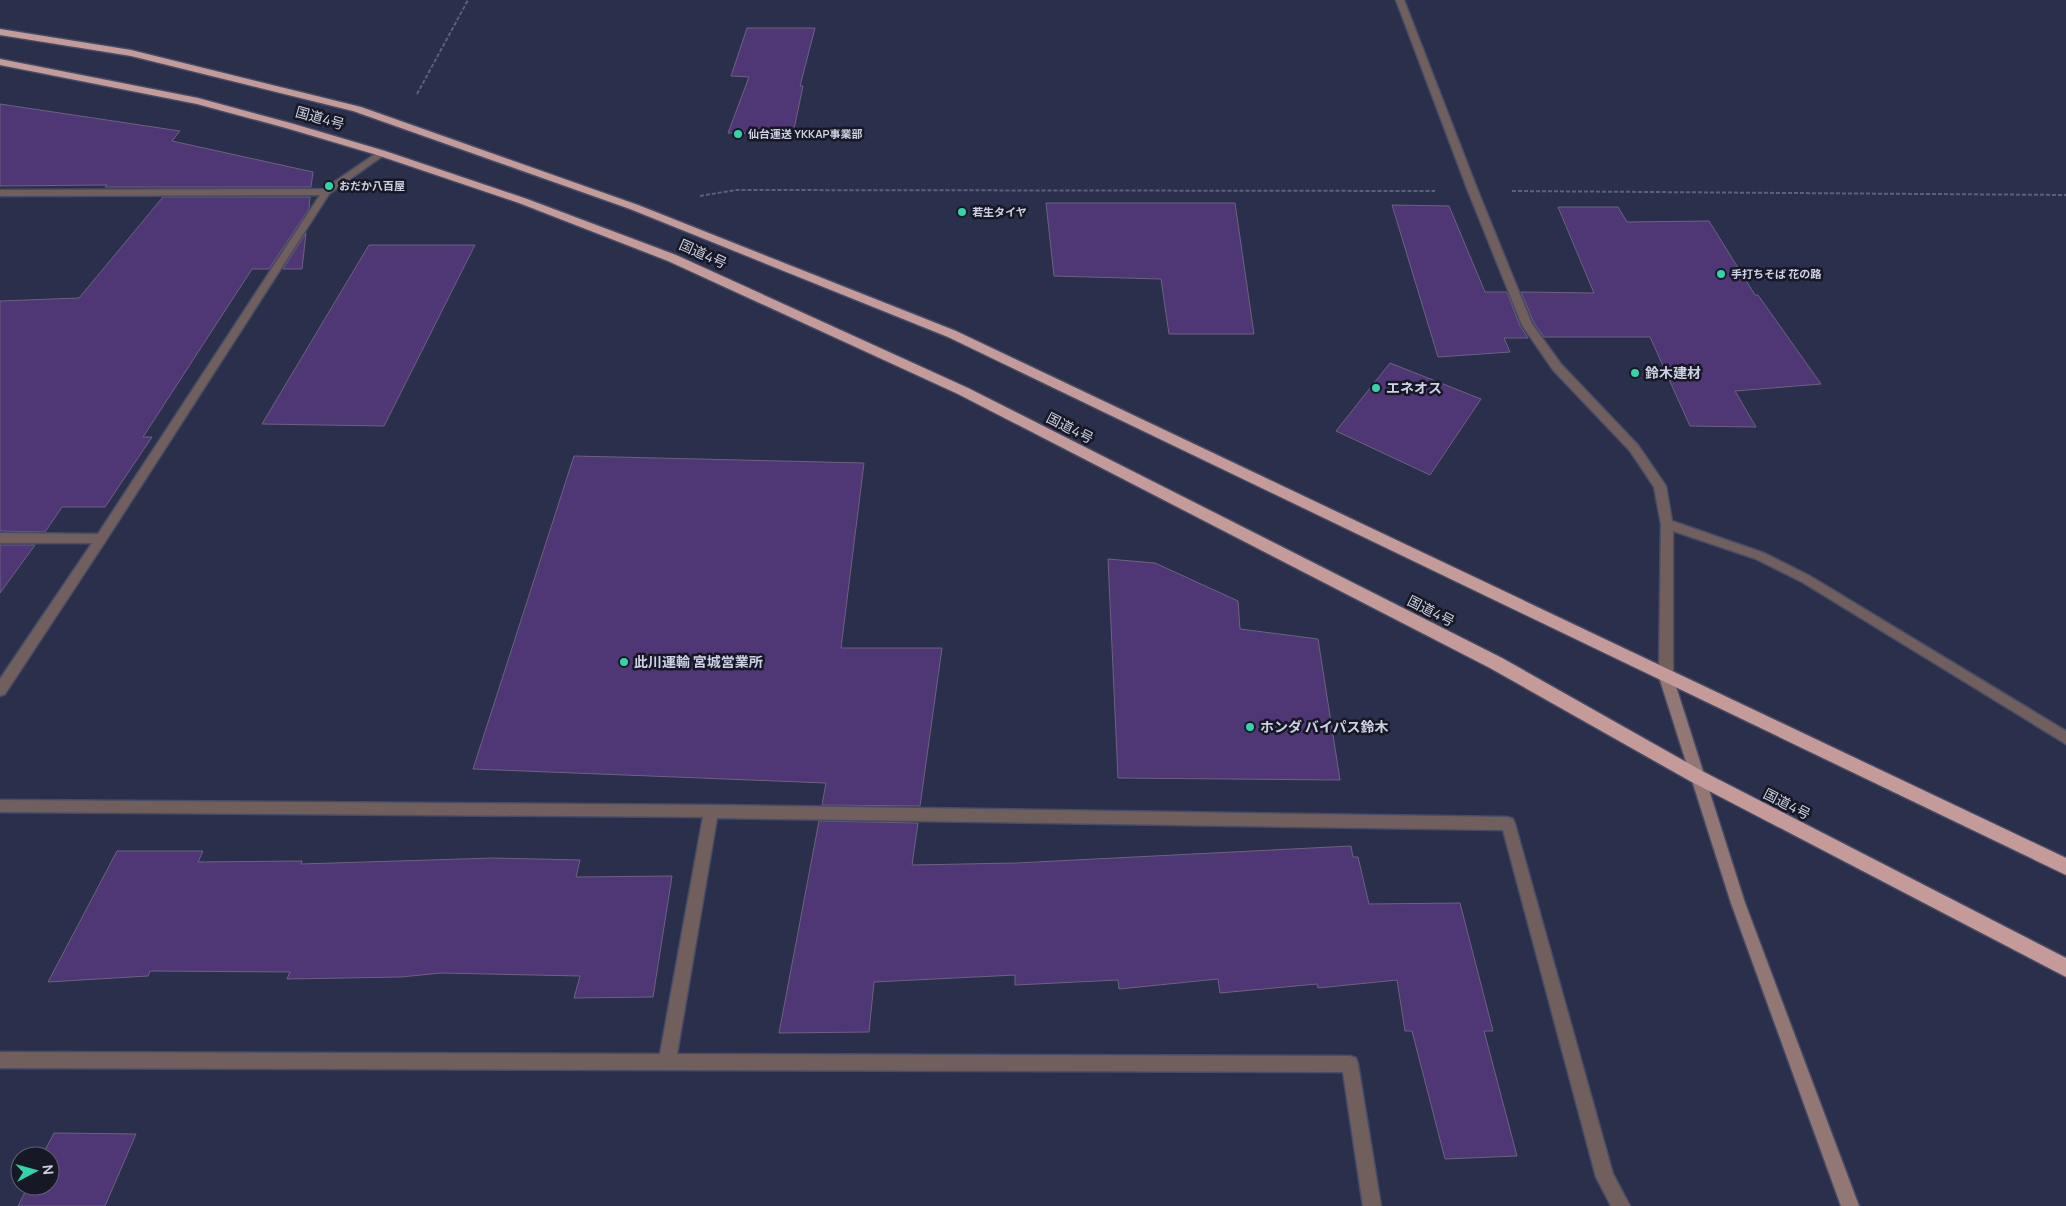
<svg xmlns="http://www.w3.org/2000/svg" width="2066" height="1206" font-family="Manrope,'Noto Sans JP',sans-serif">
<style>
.building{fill:#4f3674;stroke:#6d6281}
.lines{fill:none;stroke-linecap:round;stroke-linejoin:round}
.street-casing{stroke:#474c66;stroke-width:3}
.secondary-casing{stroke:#474c66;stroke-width:3}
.highway-casing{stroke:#474c66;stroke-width:3}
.path{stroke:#5c6179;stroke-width:2;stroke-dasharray:4 2;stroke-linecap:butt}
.street{fill:#705f5d;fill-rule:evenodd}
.secondary{fill:#927775;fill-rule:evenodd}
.highway{fill:#c49b98;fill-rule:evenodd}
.poi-dot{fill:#33d4a8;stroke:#161825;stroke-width:2}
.labels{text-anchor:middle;stroke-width:5;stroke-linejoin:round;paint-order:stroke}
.far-poi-label{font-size:11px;font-weight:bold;fill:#cdd1e3;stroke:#161825;text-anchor:start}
.street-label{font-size:14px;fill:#cdd1e3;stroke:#161825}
.poi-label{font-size:14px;font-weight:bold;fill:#cdd1e3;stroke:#161825;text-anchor:start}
</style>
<rect width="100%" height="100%" fill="#2a2f4b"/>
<path class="building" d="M747,28H815L800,86H803L793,134L728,133L749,77L731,76Z
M0,104L180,131L172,141L313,172L311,187H105L107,185L0,186Z
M163,197H310L309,209L269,269H252L143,437H152L105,507H62L45,532L0,531V301L79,298Z
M1046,203H1235L1254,334H1169L1161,279L1054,276Z
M1392,205L1449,206L1485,292H1507L1520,326L1528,338H1504L1510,352L1438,357Z
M1558,207H1618L1627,222L1709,221L1755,295H1758L1821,384L1735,391L1756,427L1690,426L1650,337H1544L1534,323L1521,292L1594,293Z
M306,233L302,269H283Z
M369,245H475L384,426L262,424Z
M1390,363L1481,399L1430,475L1336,431Z
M574,456L864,463L841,648H942L920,806L822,805L826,783L473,769Z
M0,545H35L0,593Z
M1108,559L1155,563L1238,601L1240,629L1318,639L1340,780L1118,778Z
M819,821L918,823L912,865L1016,863L1351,846L1353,857H1358L1369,904L1460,903L1493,1031H1484L1517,1156L1445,1159L1412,1031H1405L1397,980L1318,988L1317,984L1220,993L1218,979L1119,989L1118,980L1015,985V975L874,982L869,1032L779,1033Z
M117,851H203L198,862L302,861L301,864L494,858L580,860L576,877L672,876L653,997L574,998L580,976L441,973L401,977L287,979L290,972L150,971L148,976L48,982Z
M54,1133L136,1134L105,1206H18L28,1186H50V1156H42Z"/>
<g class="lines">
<g class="street-casing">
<path id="street" d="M1396,0H1404L1478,191L1532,324L1561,364L1638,445L1666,486L1672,521L1764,553L1810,576L2066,731V744L1802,582L1756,559L1673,531V677L1671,681L1666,682L1661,681L1659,677L1661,524L1654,487L1630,451L1553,370L1522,325L1468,191Z
M381,150L385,153L384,155L329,194L105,542L5,694L0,696V679L92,543H0V533L98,534L320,195L0,196V190L324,189Z
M0,800L711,805L1508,817L1513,819L1515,824L1613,1174L1630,1206H1611L1596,1177L1503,830L717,818L677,1054L1350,1056L1356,1058L1358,1064L1381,1206H1363L1343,1072L0,1068V1052L660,1054L703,817L0,812Z"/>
</g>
<g class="secondary-casing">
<path id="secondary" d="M1666,672L1671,673L1673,677L1745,903L1859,1206H1841L1731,903L1659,677L1661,673Z"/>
</g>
<g class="highway-casing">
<path id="highway" d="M0,29L131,50L361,107L638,205L956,331L2066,858V875L948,337L630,209L353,111L131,56L0,35Z
M0,59L198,98L294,124L385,151L527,199L676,255L968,388L1502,658L1702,771L2066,958V977L1690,781L1490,668L958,394L668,261L519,203L377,155L286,128L197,104L0,65Z"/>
</g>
<path class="path" d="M417,94L468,0
M1512,191L2066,195
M700,196L736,190L1435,191"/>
<use href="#street" class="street"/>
<use href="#secondary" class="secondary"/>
<use href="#highway" class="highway"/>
</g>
<g class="poi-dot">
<circle cx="738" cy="134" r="5"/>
<circle cx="329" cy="186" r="5"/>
<circle cx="962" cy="212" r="5"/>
<circle cx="1721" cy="274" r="5"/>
<circle cx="1635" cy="373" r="5"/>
<circle cx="1376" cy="388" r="5"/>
<circle cx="624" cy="662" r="5"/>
<circle cx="1250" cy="727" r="5"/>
</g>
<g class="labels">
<g class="far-poi-label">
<text x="748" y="138">仙台運送 YKKAP事業部</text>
<text x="339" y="190">おだか八百屋</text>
<text x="972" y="216">若生タイヤ</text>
<text x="1731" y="278">手打ちそば 花の路</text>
</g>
<g class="street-label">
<text transform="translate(320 118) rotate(16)" y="5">国道4号</text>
<text transform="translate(703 254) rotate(24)" y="5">国道4号</text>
<text transform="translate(1070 428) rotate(27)" y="5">国道4号</text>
<text transform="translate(1431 611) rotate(27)" y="5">国道4号</text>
<text transform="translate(1787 804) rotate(27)" y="5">国道4号</text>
</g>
<g class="poi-label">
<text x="1645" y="378">鈴木建材</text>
<text x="1386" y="393">エネオス</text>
<text x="634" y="667">此川運輸 宮城営業所</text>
<text x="1260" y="732">ホンダ バイパス鈴木</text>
</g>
</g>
<g transform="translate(35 1171) rotate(84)"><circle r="24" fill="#161825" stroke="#5f6271"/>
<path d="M0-4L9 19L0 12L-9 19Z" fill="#33d4a8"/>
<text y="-8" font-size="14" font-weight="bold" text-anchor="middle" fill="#cdd1e3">N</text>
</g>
</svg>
